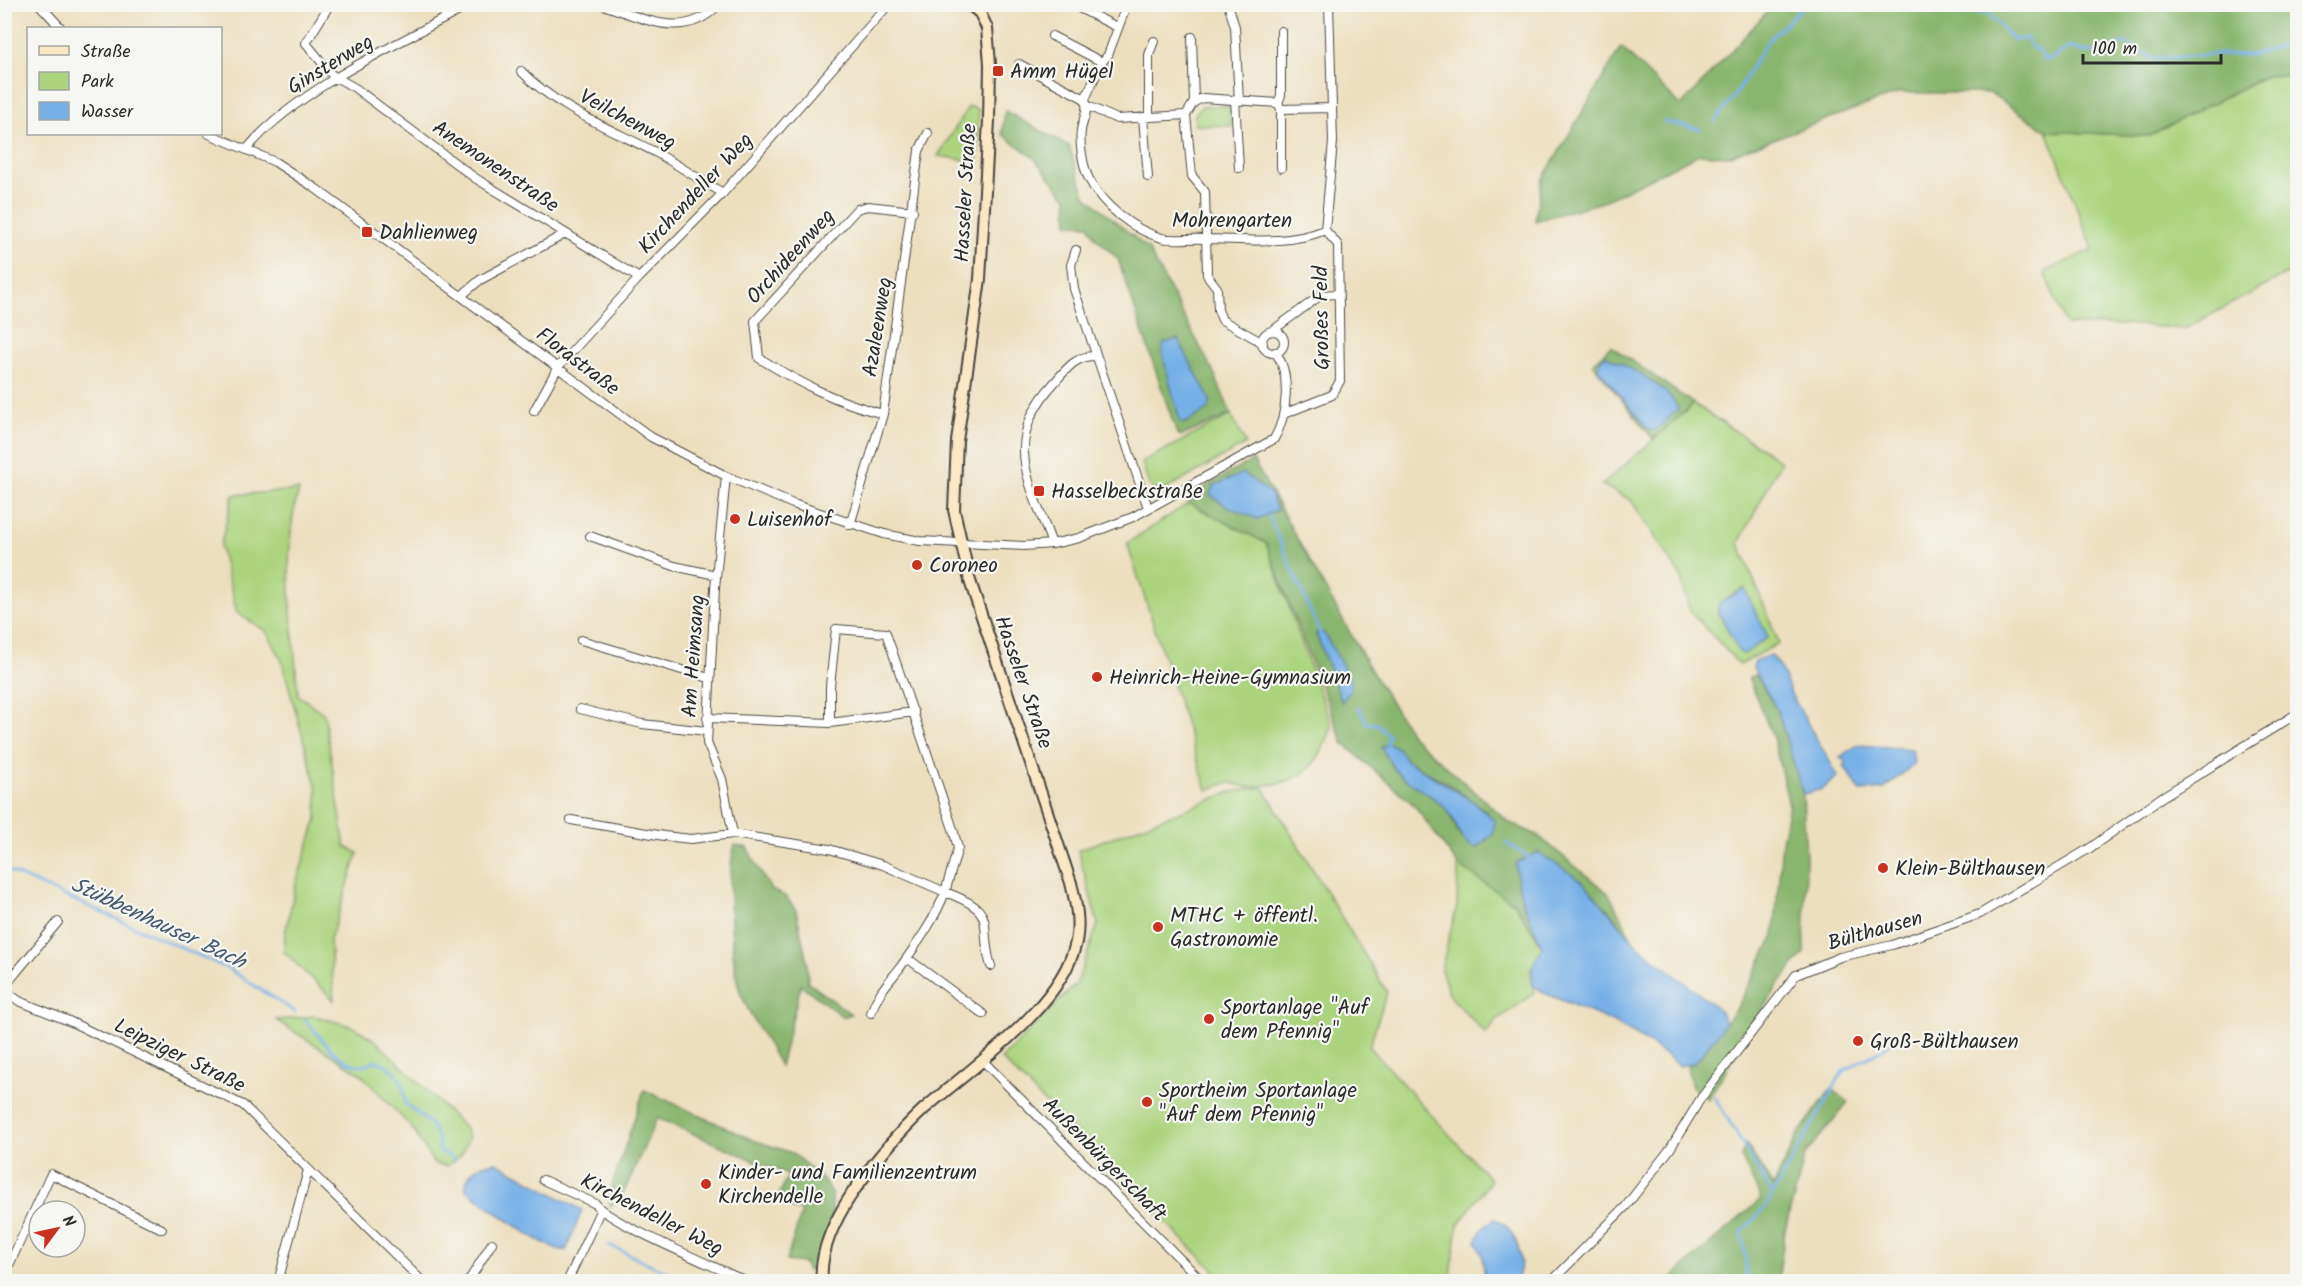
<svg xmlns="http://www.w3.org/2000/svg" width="2302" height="1286" font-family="Kalam,sans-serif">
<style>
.green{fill:#acd47f;stroke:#6c8055;stroke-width:1.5}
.forest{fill:#89b66e;stroke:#5a704c;stroke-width:1.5;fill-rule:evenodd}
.water{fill:#77b0e7;stroke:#516e89;stroke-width:1.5}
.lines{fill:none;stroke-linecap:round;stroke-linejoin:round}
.stream{stroke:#77b0e7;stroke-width:3}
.minor-casing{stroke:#484641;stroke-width:10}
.secondary-casing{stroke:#484641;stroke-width:14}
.minor{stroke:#fff;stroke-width:8}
.secondary{stroke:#fae7c3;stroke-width:10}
.poi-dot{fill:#c8321e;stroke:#f6f6f2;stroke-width:2}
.labels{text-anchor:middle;stroke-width:4.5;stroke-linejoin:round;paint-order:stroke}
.street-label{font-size:21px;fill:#2b2b2b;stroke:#f6f6f2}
.poi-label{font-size:21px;fill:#2b2b2b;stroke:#f6f6f2;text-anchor:start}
.water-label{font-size:22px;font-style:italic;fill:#465a6d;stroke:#f6f6f2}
</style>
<rect width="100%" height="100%" fill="#f6f6f2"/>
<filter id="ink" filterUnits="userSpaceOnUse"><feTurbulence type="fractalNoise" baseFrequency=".0167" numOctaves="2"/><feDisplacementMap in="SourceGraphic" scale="12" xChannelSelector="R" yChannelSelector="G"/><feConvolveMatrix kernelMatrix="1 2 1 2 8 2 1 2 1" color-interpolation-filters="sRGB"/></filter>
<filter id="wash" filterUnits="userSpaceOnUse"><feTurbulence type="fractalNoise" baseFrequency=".008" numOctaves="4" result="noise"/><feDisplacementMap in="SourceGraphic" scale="24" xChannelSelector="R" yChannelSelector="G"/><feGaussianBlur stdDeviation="1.35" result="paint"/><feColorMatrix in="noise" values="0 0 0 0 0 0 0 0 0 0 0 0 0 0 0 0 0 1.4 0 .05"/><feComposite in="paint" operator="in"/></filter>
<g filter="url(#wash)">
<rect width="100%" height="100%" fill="#ecdfbe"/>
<path class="green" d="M2297,74V269L2184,329L2138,325H2066L2044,272L2093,249L2047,131L2149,136L2265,76Z
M969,106L979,110L977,162L938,156Z
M1202,106H1230L1231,126L1195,125V114Z
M1694,404L1781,461L1739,543L1779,643L1740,665L1690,611L1680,575L1631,500L1602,485Z
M1231,415L1246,444L1165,490H1154L1148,483L1142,462Z
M299,490C280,551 294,631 298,695L324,714L345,846L358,853L330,940L334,1000L284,952L285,934L296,883L317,819V789L281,658L266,631L237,613L220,547L233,495Z
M1189,503L1266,543L1332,727C1313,776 1300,783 1248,787C1241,787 1236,783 1229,783C1223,783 1213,788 1207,790L1127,543Z
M1263,787L1387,992L1369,1047L1491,1180L1458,1225L1451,1275L1446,1281H1225L1001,1059L1077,983L1098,924L1078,850L1231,792Z
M1458,865L1515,904L1543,947L1531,969L1534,994L1495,1021L1486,1034L1450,996L1441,970L1457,906Z
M315,1016L354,1027L376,1041L464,1127L469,1138L461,1155L447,1166L434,1164L412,1128L360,1073L276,1020Z"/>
<path class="forest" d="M2049,5L2297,6V74L2265,76L2149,136L2047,131L1990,93H1899L1727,156L1699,154L1602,202L1535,221L1542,180L1621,47L1681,106L1773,5Z
M1005,111L1069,146L1085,195L1148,249L1213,371L1231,414L1182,436L1177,434L1118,259L1095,237L1089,225L1068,224L1067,198L1034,158L1002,134Z
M1611,346L1694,404L1653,439L1593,364Z
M1253,460L1376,679L1413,737L1510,823L1537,835L1609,894L1633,941L1608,909L1538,852L1521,899L1543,947L1515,904L1458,865L1414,805L1343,743L1266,543L1189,503L1206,486ZM1316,634H1324L1351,680L1342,702ZM1389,744L1398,748L1406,760L1450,785L1486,811L1493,834L1477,848L1461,838L1447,809L1429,795Z
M1756,675L1778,712L1803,794L1806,860L1804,953L1781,981L1708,1099L1692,1087L1687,1066L1695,1063L1738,1006L1774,935L1782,842L1789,805L1773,737L1748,678Z
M735,845L747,848L771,890L785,896L796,910L807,962L808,982L851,1014L843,1017L801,985L780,1066C768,1043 746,1011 739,988C731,961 726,870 735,845Z
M1831,1089L1848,1102L1805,1155L1785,1230L1778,1281H1668L1761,1199L1741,1157L1746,1144L1773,1187L1797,1136Z
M644,1090L753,1140L792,1153L824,1180L832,1195V1218L817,1268L807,1271L804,1263L786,1261L802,1212L776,1201L788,1175L657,1118L624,1192L610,1207L609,1195Z"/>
<path class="water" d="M1178,339L1210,400L1209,409L1184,424L1180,422L1162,353L1164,343Z
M1605,355C1626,366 1671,387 1678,409L1656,430H1649L1598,369L1599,362Z
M1243,473L1271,494L1277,510L1257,519L1227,506L1210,495L1213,486Z
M1744,588L1768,637L1744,654L1739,652L1718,611L1719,604Z
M1316,633H1324L1351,680V690L1342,702Z
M1771,655L1779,665L1792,696L1838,776L1823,789L1803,794L1778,712L1753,668L1755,661Z
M1389,744L1398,748L1406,760L1474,802L1495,821L1493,833L1477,848C1458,843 1459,824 1447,810C1435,796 1416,788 1402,777C1393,769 1386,757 1381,747Z
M1858,745L1912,749L1914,764L1884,789L1860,791L1844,766L1846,762L1840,757Z
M1538,852L1583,882L1638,946L1721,1011L1725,1024L1695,1063L1680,1066C1633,1028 1599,1015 1544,993L1533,985L1531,969L1542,947C1531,919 1516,894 1516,863Z
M496,1162L582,1210L566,1251C540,1248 489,1206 466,1190C464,1172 481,1163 496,1162Z
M1495,1219C1515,1225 1529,1265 1515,1281H1490L1484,1273L1483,1257L1476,1241L1483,1227Z"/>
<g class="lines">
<path class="stream" d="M1855,4H1859
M1911,4H1916
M1932,4L1935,7L1939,4
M1954,4L1960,12L1970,7L1976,14L1987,12L2013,40L2026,38L2033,49H2039L2044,60L2054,58L2069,47C2090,56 2103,51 2125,43L2154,59L2216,54L2252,55L2287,44L2298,45
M1715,121L1735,95L1767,42L1806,4
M1664,122L1700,129
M1269,516L1321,635
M1359,708L1367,723L1377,724L1389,736L1386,741L1389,748
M1506,843L1532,859
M4,869L229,969L295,1012
M305,1019C320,1036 336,1062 358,1065C363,1066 372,1062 377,1061C397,1068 405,1083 405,1103C425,1122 436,1120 440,1151L455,1160
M1714,1096L1772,1193
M609,1245L679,1278
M1746,1282V1259L1741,1233L1766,1206L1843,1071L1882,1050L1897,1036"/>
</g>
</g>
<g filter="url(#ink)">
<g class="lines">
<g class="minor-casing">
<path id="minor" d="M39,4L61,28
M330,4L306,43L332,75L355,88L475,178L639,278
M600,4C642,17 684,43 719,4
M1127,4L1108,55L1102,62L1085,99C1089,110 1083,119 1081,130C1079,143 1083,167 1089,179C1103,206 1133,230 1162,238C1174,241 1190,238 1203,239C1243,239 1286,246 1325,230L1333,142L1329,4
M1228,4L1235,27L1239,101
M1073,5L1117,27
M1052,36L1102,62
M1192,37L1194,102
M1019,64L1085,99
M521,71C558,109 609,128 655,152C678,165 700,180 723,193
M1235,99L1239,168
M1278,103L1281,95V31
M1088,106L1117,119L1186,115L1194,102L1203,98L1278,103L1281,109L1330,108
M1186,115L1192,176L1205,192L1207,275L1217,288L1218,310L1222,320L1263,343
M1143,117L1148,177
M1149,117V55L1154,41
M209,134L275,162L315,188L651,437L726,476L793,504L884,534L920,541L1024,546L1052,544L1079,538L1133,517L1274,439C1287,417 1292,373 1275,352
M247,149C296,89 404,41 472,4
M1281,168V109
M1076,250L1071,265L1074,289L1148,508
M461,296L480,280L565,234
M1272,331L1321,295L1337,294
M1262 342a11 11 0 1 1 22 0a11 11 0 1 1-22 0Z
M534,411L558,367L639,278L723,193L889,4
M1286,413L1332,395L1340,381L1338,245L1325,230
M883,414C837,402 799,383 759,358L755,321L857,209L868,206L913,211
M726,476L715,588L707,743L722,779L733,834
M850,525L883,414L919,151L928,133
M590,536L674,566L716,575
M1052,544C1029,480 1001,440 1055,382C1067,368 1077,355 1096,356
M581,640L709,678
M580,709L642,724L707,731
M914,712L830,723V686L836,629L886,633L953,829L958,848L945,892C1002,913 977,922 991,966
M707,718L830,723
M571,820L664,836L691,839L733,834L829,849L883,865L945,892C935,920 916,945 899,969C887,984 877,994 871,1013
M907,958L983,1014
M4,987L58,922
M4,990L19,1001L69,1021L243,1105L423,1282
M982,1060L1203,1282
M543,1180L596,1204C607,1222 719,1268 745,1281
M4,1276L51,1174L162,1229
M278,1282L308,1170
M468,1282L492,1243
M567,1282L600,1211
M1551,1282L1626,1206L1670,1149L1701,1098L1796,975L1840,957L1892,945L1980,914L2090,848L2162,797L2298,713"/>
</g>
<g class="secondary-casing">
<path id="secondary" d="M822,1282C819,1250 836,1218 853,1192C874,1162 897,1134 924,1109C972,1067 1062,1007 1076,942C1080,922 1076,903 1071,883L970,581L954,510L957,441L980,279L989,121L990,64L987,28L980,13L969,4"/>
</g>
<use href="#minor" class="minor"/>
<use href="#secondary" class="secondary"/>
</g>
</g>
<g class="poi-dot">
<rect x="992" y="65" width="12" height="12" rx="3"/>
<rect x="361" y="226" width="12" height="12" rx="3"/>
<rect x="1033" y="485" width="12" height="12" rx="3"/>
<circle cx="735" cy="519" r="6"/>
<circle cx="917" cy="565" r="6"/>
<circle cx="1097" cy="677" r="6"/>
<circle cx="1883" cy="868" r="6"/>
<circle cx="1158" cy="927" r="6"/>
<circle cx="1209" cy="1019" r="6"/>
<circle cx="1858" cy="1041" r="6"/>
<circle cx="1147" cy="1102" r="6"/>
<circle cx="706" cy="1184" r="6"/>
</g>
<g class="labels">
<g class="street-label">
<text transform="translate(330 64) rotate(-31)" y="7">Ginsterweg</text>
<text transform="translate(628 119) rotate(28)" y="7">Veilchenweg</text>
<text transform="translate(496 166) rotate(34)" y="7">Anemonenstraße</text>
<text transform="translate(695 193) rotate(-47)" y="7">Kirchendeller Weg</text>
<text transform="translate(965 193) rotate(-87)" y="7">Hasseler Straße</text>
<text x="1232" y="227">Mohrengarten</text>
<text transform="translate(790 256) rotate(-48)" y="7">Orchideenweg</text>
<text transform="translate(1321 318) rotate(-91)" y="7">Großes Feld</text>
<text transform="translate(877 327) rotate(-81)" y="7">Azaleenweg</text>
<text transform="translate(578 361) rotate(37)" y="7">Florastraße</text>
<text transform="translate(693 656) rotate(-86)" y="7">Am Heimsang</text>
<text transform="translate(1024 682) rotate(71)" y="7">Hasseler Straße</text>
<text transform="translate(1875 930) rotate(-16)" y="7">Bülthausen</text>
<text transform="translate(180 1055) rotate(26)" y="7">Leipziger Straße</text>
<text transform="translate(1105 1159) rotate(45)" y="7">Außenbürgerschaft</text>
<text transform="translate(652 1214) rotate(27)" y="7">Kirchendeller Weg</text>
</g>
<g class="poi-label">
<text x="1010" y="78">Amm Hügel</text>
<text x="379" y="239">Dahlienweg</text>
<text x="1051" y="498">Hasselbeckstraße</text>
<text x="747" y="526">Luisenhof</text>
<text x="929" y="572">Coroneo</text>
<text x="1109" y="684">Heinrich-Heine-Gymnasium</text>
<text x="1895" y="875">Klein-Bülthausen</text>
<text x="1170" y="922">MTHC + öffentl.<tspan x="1170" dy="24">Gastronomie</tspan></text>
<text x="1221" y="1014">Sportanlage "Auf<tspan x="1221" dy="24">dem Pfennig"</tspan></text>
<text x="1870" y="1048">Groß-Bülthausen</text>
<text x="1159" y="1097">Sportheim Sportanlage<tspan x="1159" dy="24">"Auf dem Pfennig"</tspan></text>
<text x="718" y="1179">Kinder- und Familienzentrum<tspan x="718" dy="24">Kirchendelle</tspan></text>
</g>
<g class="water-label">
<text transform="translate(159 922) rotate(25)" y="8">Stübbenhauser Bach</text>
</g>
</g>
<rect width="2302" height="1286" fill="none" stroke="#f6f6f2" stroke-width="24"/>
<rect x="27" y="27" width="195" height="108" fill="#f6f6f2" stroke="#a5a5a2" stroke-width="1.5"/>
<rect x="39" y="46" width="30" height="9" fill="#fae7c3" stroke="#a5a5a2" stroke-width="1.5"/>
<text x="81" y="57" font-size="18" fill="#2b2b2b">Straße</text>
<rect x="39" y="72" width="30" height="18" fill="#acd47f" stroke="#a5a5a2" stroke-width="1.5"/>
<text x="81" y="87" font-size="18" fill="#2b2b2b">Park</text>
<rect x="39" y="102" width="30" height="18" fill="#77b0e7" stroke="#a5a5a2" stroke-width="1.5"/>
<text x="81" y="117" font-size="18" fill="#2b2b2b">Wasser</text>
<g transform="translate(57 1229) rotate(57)"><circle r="28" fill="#f6f6f2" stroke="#a5a5a2" stroke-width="1.5"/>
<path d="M0-4.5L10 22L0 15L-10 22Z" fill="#c8321e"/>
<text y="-9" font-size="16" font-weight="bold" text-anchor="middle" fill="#2b2b2b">N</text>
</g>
<path d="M2083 54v9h138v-9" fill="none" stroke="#2b2b2b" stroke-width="3"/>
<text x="2092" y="54" font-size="18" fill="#2b2b2b" stroke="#f6f6f2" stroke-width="4.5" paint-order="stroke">100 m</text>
</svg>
